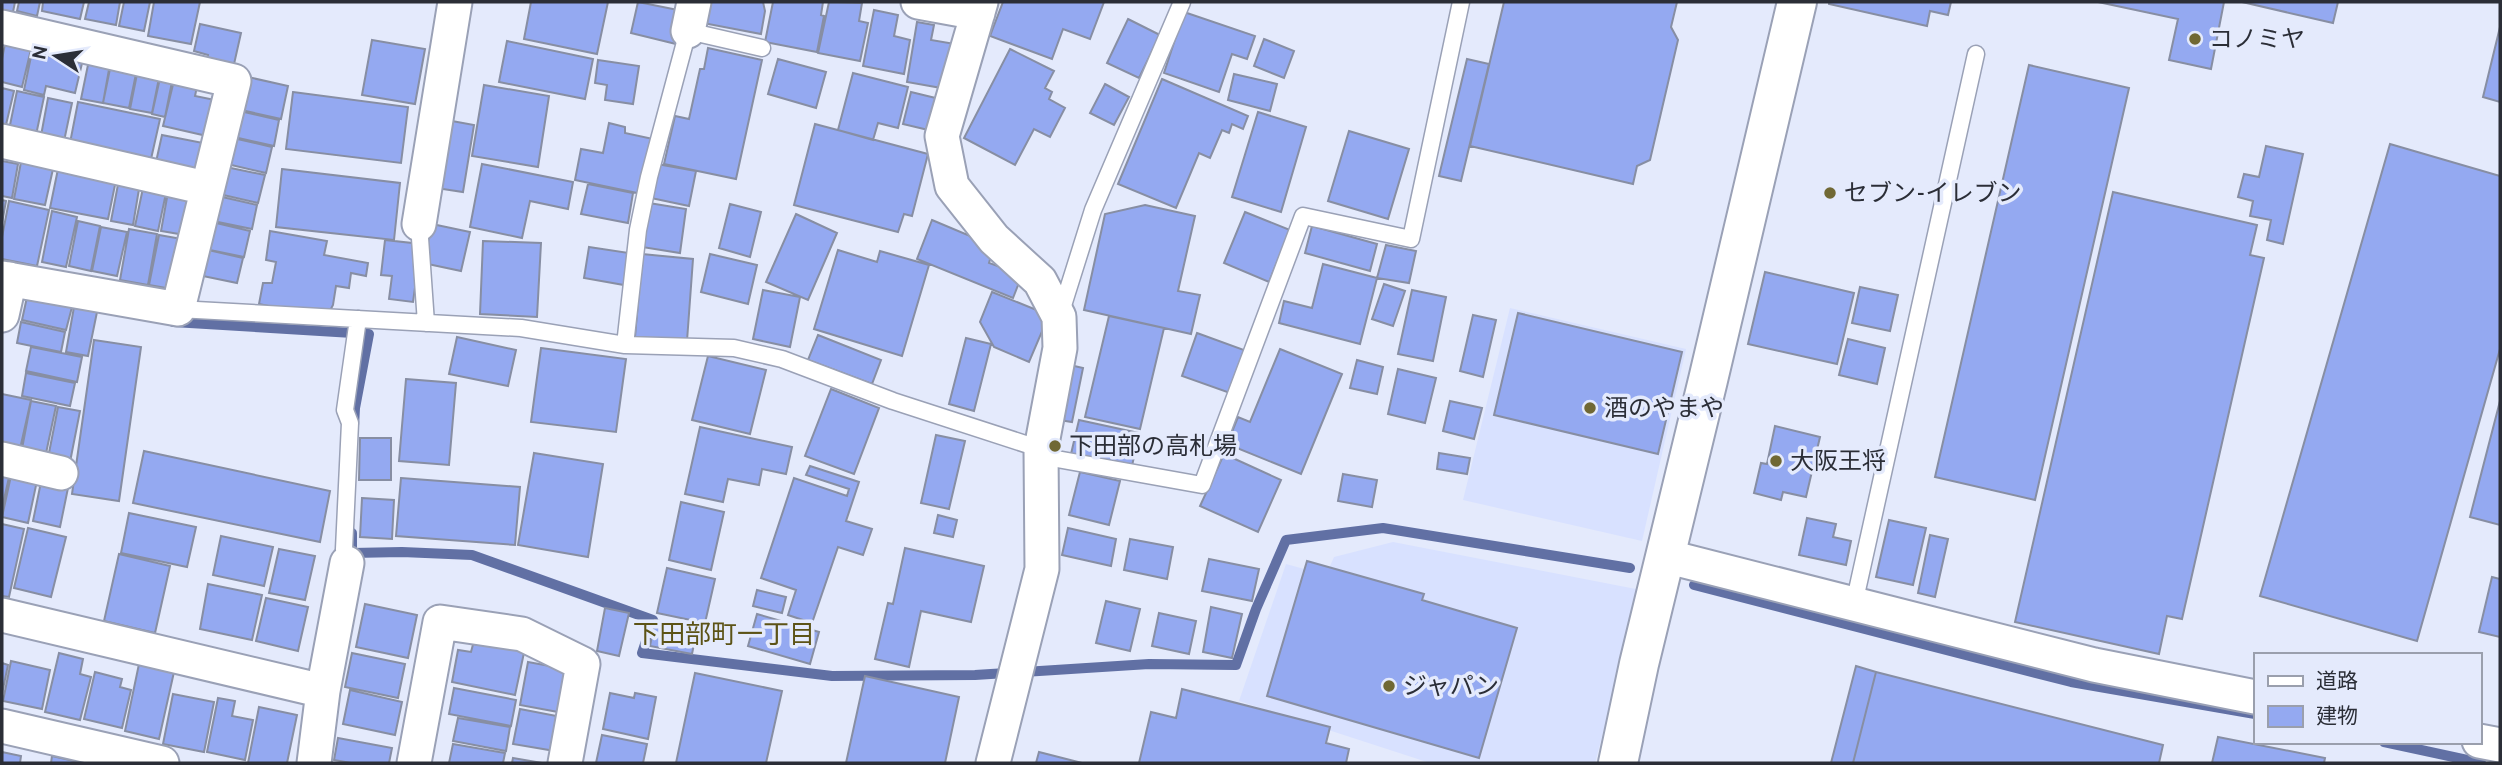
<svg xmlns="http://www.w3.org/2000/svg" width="2502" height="765" font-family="Overpass,'Noto Sans JP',sans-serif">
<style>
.built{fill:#d8e1ff}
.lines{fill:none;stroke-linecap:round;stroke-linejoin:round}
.stream{stroke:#6170a4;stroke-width:10}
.building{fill:#94a9f1;stroke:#878ea3;stroke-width:2}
.service-casing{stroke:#9aa1b6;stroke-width:19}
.minor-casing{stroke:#9aa1b6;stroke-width:37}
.tertiary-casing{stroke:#9aa1b6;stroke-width:42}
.service{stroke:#fff;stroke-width:16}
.minor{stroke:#fff;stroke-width:33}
.tertiary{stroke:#fff;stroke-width:38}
.poi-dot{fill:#706834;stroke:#e4eafc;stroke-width:2.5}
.labels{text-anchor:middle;stroke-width:7;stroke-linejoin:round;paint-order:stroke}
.poi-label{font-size:24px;fill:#2b2e37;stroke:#e4eafc;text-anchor:start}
.neighbourhood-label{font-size:26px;fill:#5c5316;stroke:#e4eafc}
</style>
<rect width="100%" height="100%" fill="#e4eafc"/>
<path class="built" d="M1510,308L1686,349L1642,541L1463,500Z
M1393,542L1641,590L1595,763H1430L1239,701L1286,564L1326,575L1334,557Z"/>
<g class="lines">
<path class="stream" d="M173,322L369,334L355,408L354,426
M352,533V553L402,552L472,555L653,620L642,653L832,676L975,675L1149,664L1236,665L1256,609L1286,540L1383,528L1630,568
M1694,585L2071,682L2255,714
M2384,742L2481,763"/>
</g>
<path class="building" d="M2,2H15L13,12L2,10Z
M19,2H40L37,16L17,11Z
M43,2H84L80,19L42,11Z
M89,2H120L116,25L85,19Z
M124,2H150L144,31L119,26Z
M154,2H200L191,44L148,36Z
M531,2H608L597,54L524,39Z
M638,2L683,11L676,44L631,33Z
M707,2H763L765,11L761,34L703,23Z
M773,2H823L821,15L824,16L817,52L765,42Z
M829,2L862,3L859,21L868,23L860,61L818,53Z
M1003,2H1104L1090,39L1063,29L1052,59L990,36Z
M1504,2H1677L1671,27L1678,40L1650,160L1637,166L1633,184L1470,146Z
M1829,2H1951L1948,15L1930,11L1927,26L1829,4Z
M2098,2H2224L2211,69L2169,60L2178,19Z
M2242,2H2338L2333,23Z
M874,10L898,15L894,36L910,40L904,74L863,66Z
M1184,12L1255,36L1247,59L1232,54L1219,92L1164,73Z
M1128,19L1160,35L1139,78L1107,63Z
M917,22L934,25L931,40L955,44L947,89L907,82Z
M200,24L241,33L232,73L205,68L208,55L194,51Z
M2500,27V102L2483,97Z
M6,39L32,45L22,87L2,82V59Z
M1264,39L1294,51L1284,78L1254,66Z
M372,40L425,49L415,104L362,95Z
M507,41L593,59L585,99L499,82Z
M33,47L83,59L75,93L46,86L44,95L24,90Z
M708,48L762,60L736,179L664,164L675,116L689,119L700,69H704Z
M1010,49L1054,71L1045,88L1052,92L1049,99L1065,108L1050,137L1034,129L1015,165L964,138Z
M112,59L138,64L129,108L103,103Z
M778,59L826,72L816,108L768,94Z
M1467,59L1489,64L1461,181L1439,176Z
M89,60L110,64L103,103L81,99Z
M598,60L639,66L633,104L605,100L607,85L595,83Z
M139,64L161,68L152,113L130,109Z
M2029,65L2129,88L2035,500L1935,477Z
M162,69L174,72L165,117L152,114Z
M176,72L199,77L195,96L215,100L207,136L163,126Z
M853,73L908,87L898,128L878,123L873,140L838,130Z
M1234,74L1277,84L1270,111L1228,100Z
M248,77L288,86L281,119L241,110Z
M1162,79L1248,116L1243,129L1232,124L1229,133L1222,130L1210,158L1199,153L1176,208L1118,184Z
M1105,84L1129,97L1114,125L1090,113Z
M484,85L549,96L538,167L472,156Z
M2,88L14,91L5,129L2,128Z
M17,91L44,97L36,135L9,130Z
M293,92L408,107L401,163L286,149Z
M911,92L948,101L941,133L903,124Z
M48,98L72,103L63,146L40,141Z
M78,102L160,119L151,159L70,143Z
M240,111L279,120L274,146L234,137Z
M1258,112L1306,127L1281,212L1232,197Z
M452,121L474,125L463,192L436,188Z
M609,123L625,127V133L653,139L642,194L575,180L581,149L603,153Z
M815,124L928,154L912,216L904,214L898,232L794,205Z
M1349,131L1409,149L1388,219L1328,201Z
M162,135L203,143L198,170L156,162Z
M233,138L272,147L266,173L227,164Z
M2390,144L2500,176V349L2417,641L2260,596Z
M2266,146L2303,154L2283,244L2267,240L2271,220L2250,216L2253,201L2238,197L2244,174L2259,177Z
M2,161L18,164L12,198L2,196Z
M21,162L53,169L45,205L14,199Z
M482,164L573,182L568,209L530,201L522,238L470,227Z
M657,164L696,171L689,206L651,198Z
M226,167L265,175L258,203L219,194Z
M58,169L116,180L108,219L50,208Z
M282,169L400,183L394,240L276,227Z
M120,174L141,177L133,225L111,221Z
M588,184L633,193L628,223L581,214Z
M143,188L166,193L158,231L135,226Z
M168,192L192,197L185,235L161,231Z
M2113,192L2257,225L2250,255L2264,258L2182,619L2167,616L2159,654L2015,622Z
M218,196L257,205L252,229L213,221Z
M2,200L6,201L2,223Z
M9,201L49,210L37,266L2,259V237Z
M649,203L686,209L680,253L642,247Z
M730,204L761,212L750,257L719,248Z
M1145,205L1195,216L1178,291L1200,295L1191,334L1084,310L1105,214Z
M52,211L77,217L66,267L42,262Z
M1245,212L1290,230L1269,282L1224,263Z
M796,214L837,233L808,300L766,282Z
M932,220L994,246L989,263L1022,275L1013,298L917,259Z
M78,221L100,226L91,271L69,266Z
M212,222L250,231L244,257L205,249Z
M432,224L470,232L461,271L423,263Z
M1312,226L1377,244L1370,271L1305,253Z
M101,227L127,232L117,276L92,271Z
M129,229L157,234L148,285L120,280Z
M270,231L327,241L324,255L368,263L366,276L351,273L349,288L336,286L333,305L326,318L259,304L263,283H272L276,262L266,260Z
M159,235L182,239L172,289L149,285Z
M385,240L421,244L413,302L389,299L392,276L381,275Z
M483,241L541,243L537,317L480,314Z
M1386,245L1416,251L1409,283L1377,278Z
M589,247L629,253L624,285L584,278Z
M204,249L243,258L237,283L198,275Z
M838,250L877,262L880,251L929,265L902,356L814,329Z
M642,254L693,259L687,341L635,337Z
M710,254L757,265L748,304L701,292Z
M1323,264L1377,278L1360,344L1279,323L1284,301L1312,308Z
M1765,272L1854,293L1837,364L1748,344Z
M1384,284L1405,291L1393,326L1372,319Z
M1860,287L1898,295L1890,331L1852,323Z
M763,290L800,297L790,347L753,339Z
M1412,290L1446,297L1433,361L1398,354Z
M992,292L1049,315L1029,362L994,347L980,322Z
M27,297L72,307L66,330L22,320Z
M74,307L97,312L88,356L66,352Z
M1518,313L1682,352L1658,454L1494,415Z
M1473,315L1496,320L1483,377L1460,371Z
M1109,316L1164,328L1140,429L1085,417Z
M21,322L65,332L61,352L17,343Z
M1197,333L1244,350L1230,393L1182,376Z
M818,335L881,360L872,384L808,360Z
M457,337L516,350L508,386L449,374Z
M966,338L991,344L974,411L949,404Z
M1848,339L1885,348L1877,384L1839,375Z
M94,340L141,347L119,501L72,494Z
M31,347L82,357L77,382L26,371Z
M541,348L626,359L616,432L531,422Z
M1280,349L1342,374L1301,474L1227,444L1238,417L1250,422Z
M708,356L766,370L750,434L692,420Z
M1357,360L1383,367L1377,394L1350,388Z
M1070,365L1083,368L1072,422L1059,420Z
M1398,369L1436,378L1425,423L1388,414Z
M26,373L75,383L70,406L22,396Z
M406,379L456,383L449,465L399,461Z
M831,389L879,408L854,474L805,456Z
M2,394L31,400L20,449L2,446Z
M31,401L56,406L45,458L21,454Z
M1450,401L1482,408L1474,439L1443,431Z
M2500,401V525L2470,517Z
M58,407L80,411L70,462L48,458Z
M1079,420L1139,433L1132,466L1071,454Z
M1775,426L1820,437L1806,497L1783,492L1781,500L1754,493L1761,463L1767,464Z
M700,427L792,447L786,474L762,469L759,485L728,479L723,502L685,494Z
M936,435L965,441L949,509L921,503Z
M360,438H391V480H359Z
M144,451L330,491L320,542L133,503Z
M534,453L603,464L588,557L518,545Z
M1439,453L1470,458L1467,474L1437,469Z
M1224,454L1281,480L1258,532L1200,506Z
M810,466L859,482L846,521L872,529L863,555L838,547L812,623L788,615L796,590L761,578L794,478L847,496L849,489L806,475Z
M2,471L10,473L2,508Z
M12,471L38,476L28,523L2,517Z
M1080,472L1120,481L1109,525L1069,515Z
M1343,474L1377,480L1372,507L1338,501Z
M401,478L520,487L515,545L396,536Z
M41,482L68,488L60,527L33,521Z
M362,498L394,500L392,539L360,537Z
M681,502L724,512L711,570L669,560Z
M129,513L196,527L187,567L121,553Z
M938,515L957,520L953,537L934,533Z
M1807,518L1836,524L1833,537L1851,541L1846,565L1799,555Z
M1889,520L1926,528L1913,585L1876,577Z
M2,524L24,529L9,597L2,596Z
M28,528L66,537L51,597L14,588Z
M1068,528L1116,539L1111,566L1062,555Z
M1930,535L1948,539L1935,597L1918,593Z
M221,536L273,547L264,586L213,575Z
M1130,539L1173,547L1167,579L1124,570Z
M905,548L984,566L971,622L921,611L909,667L875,659L888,603L893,604Z
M279,549L315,556L305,600L269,593Z
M119,554L170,566L155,633L104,621Z
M1209,559L1259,569L1252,601L1202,591Z
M1307,561L1424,594L1422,600L1517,628L1479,758L1267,696Z
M667,568L715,579L705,623L657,613Z
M2492,577L2500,579V637L2479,632Z
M208,584L262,595L252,640L200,629Z
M757,590L786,597L782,613L753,606Z
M266,598L308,607L298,651L256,641Z
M1106,601L1140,609L1130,651L1096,643Z
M365,604L417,615L408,658L356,647Z
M1211,607L1242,614L1232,658L1203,652Z
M605,608L629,613L619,656L597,651Z
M1159,613L1196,621L1189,654L1152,646Z
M757,614L819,632L810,664L748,646Z
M655,620L697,629L692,654L650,646Z
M475,637L525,648L515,695L452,682L458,650L471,652Z
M59,653L83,659L80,674L91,677L80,720L45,712Z
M352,653L405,664L398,698L345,687Z
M11,661L50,670L42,709L3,701Z
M528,662L577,671L569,714L520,705Z
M2,663L8,665L2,694Z
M139,664L174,672L159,739L125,731Z
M1856,666L1876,672L1853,763H1831Z
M95,672L122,679L120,687L131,690L122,728L84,719Z
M1876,672L2163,745L2159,763H1853Z
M695,673L782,691L766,763H676Z
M865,676L959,697L945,763H846Z
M454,688L516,700L511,726L449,714Z
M1182,689L1330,727L1326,743L1349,749L1346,763H1139L1151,712L1176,718Z
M350,690L402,702L395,735L343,724Z
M610,693L634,698L635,693L656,697L648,739L603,729Z
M173,694L214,702L204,752L163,744Z
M218,698L235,701L232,716L253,720L245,760L207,752Z
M259,707L297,715L287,763H248Z
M520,709L567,718L561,752L513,744Z
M458,718L510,727L506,751L453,741Z
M602,735L647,744L643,763H596Z
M2218,737L2325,758L2324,763H2212Z
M338,738L392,748L389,763H351L334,760Z
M453,744L505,753L503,763H449Z
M2,752L21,756L20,763H2Z
M1039,752L1082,763H1036Z
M52,756L83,763H51Z
M513,758L542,763H512Z"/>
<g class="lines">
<g class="service-casing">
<path id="service" d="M419,224L426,323
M178,309L521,328L625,345L734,348L782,359L893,401L1041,449
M1060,315L1093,210L1182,2
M625,345L638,230L649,177L688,31L762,48
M1040,456L1202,485L1303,216L1411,239L1461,2
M347,563L344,549L350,423L345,410L358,319
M1854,604L1976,54"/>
</g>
<g class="minor-casing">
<path id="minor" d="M918,2L978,13
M981,2L942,136L952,186L994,239L1040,281L1059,317L1060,348L1041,449L1042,569L993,763
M2,27L234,81L178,309L2,278
M688,31L694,2
M2,141L206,188
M419,224L455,2
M2,315L10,279
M2,459L61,473
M1665,556L2094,665L2255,697
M2,615L323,691
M2,726L162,763
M2479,741L2500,745
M314,763L323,691L347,563
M414,763L440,622L522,634L583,664L565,763"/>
</g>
<g class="tertiary-casing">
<path id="tertiary" d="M1618,763L1639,664L1708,380L1797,2"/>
</g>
<use href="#service" class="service"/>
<use href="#minor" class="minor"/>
<use href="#tertiary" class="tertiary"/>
</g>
<g class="poi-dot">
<circle cx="2195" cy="39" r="7"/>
<circle cx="1830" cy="193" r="7"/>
<circle cx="1590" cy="408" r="7"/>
<circle cx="1055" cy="446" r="7"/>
<circle cx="1776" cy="461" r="7"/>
<circle cx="1389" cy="686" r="7"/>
</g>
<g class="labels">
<g class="poi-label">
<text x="2209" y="47">コノミヤ</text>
<text x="1844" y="201">セブン-イレブン</text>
<text x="1604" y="416">酒のやまや</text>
<text x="1069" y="454">下田部の高札場</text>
<text x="1790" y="469">大阪王将</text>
<text x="1403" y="694">ジャパン</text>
</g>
<g class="neighbourhood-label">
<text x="724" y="643">下田部町一丁目</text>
</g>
</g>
<rect width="2502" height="765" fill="none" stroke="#2b2e37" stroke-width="7"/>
<rect x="2254" y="653" width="228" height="91" fill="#e4eafc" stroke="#9a9fad" stroke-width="2"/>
<rect x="2268" y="676" width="35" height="10" fill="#ffffff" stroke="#9a9fad" stroke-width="2"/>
<text x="2316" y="688" font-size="21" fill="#2b2e37">道路</text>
<rect x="2268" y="706" width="35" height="21" fill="#94a9f1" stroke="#9a9fad" stroke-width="2"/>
<text x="2316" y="723" font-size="21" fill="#2b2e37">建物</text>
<g transform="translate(56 56) rotate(282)" stroke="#e4eafc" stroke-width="5" paint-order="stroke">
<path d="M0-5L12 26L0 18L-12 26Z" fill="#2b2e37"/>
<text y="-10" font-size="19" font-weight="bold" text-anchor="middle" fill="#2b2e37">N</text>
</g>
</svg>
